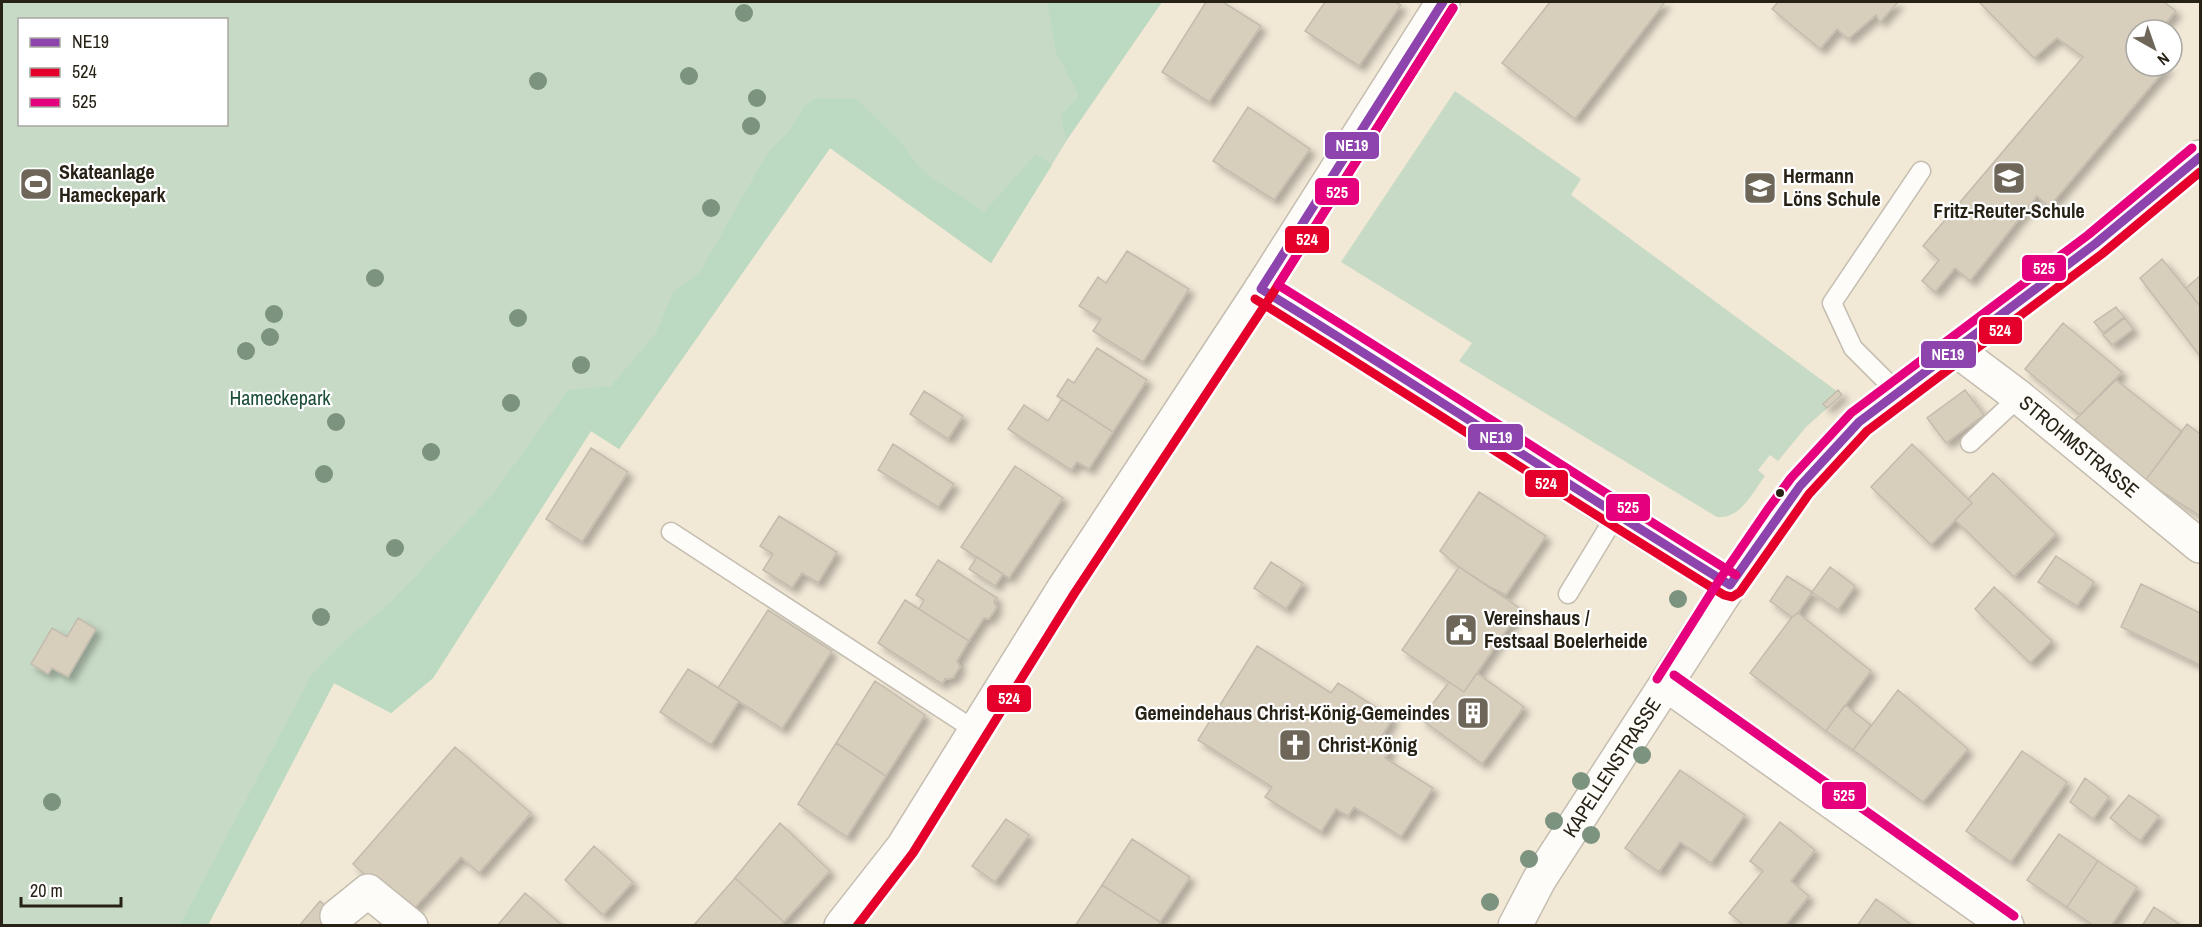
<svg xmlns="http://www.w3.org/2000/svg" width="2202" height="927" font-family="'Archivo Narrow',sans-serif">
<style>
.green{fill:#c7dac6;fill-rule:evenodd}
.forest{fill:#bcdac1}
.building{fill:#d8cebc;stroke:#c3bcae;stroke-width:1.5;filter:url(#shadow)}
.lines{fill:none;stroke-linecap:round;stroke-linejoin:round}
.service-casing{stroke:#c4bdb0;stroke-width:21}
.minor-casing{stroke:#c4bdb0;stroke-width:36}
.service{stroke:#fdfcf9;stroke-width:18}
.minor{stroke:#fdfcf9;stroke-width:33}
.bus-1-casing{stroke:#fff;stroke-width:14}
.bus-2-casing{stroke:#fff;stroke-width:14}
.bus-3-casing{stroke:#fff;stroke-width:14}
.bus-1{stroke:#8e44ad;stroke-width:9}
.bus-2{stroke:#e4002b;stroke-width:9}
.bus-3{stroke:#e5007d;stroke-width:9}
.tree{fill:#7c937f}
.bus-dot{fill:#282216;stroke:#fff;stroke-width:2}
.labels{text-anchor:middle;stroke-width:4.5;stroke-linejoin:round;paint-order:stroke}
.poi-label{font-size:20px;font-weight:bold;fill:#282216;stroke:#fff;text-anchor:start}
.park-label{font-size:20px;fill:#1c4d38;stroke:#fff}
.street-label{font-size:20px;fill:#282216;stroke:#fff}
.line-badge{stroke:#fff;stroke-width:2}
.badge-label{font-size:16px;text-anchor:middle;font-weight:bold;fill:#fff}
</style>
<defs>
<filter id="shadow"><feDropShadow dx="5.5" dy="5.5" stdDeviation="3" flood-color="#0004"/></filter>
</defs>
<rect width="100%" height="100%" fill="#f1e8d6"/>
<path class="green" d="M2,2H1162L1067,140L991,263L830,148L619,449L591,431L433,678L391,713L334,683L208,925L2,926ZM20,20H226V124H20Z
M1455,91L1581,179L1571,195L1842,395L1806,427L1778,461L1770,455L1758,470L1765,476C1752,493 1741,519 1717,517L1459,361L1472,343L1341,262Z"/>
<path class="forest" d="M1047,2H1162L1066,140L1061,115L1079,96L1056,52Z
M817,98L857,99L899,140L915,162L932,179L960,195L984,212L1036,154L1052,165L991,263L830,148L619,449L591,431L433,678L391,713L334,683L208,925H180L312,674L341,644L390,603L493,494L568,390L611,386L656,333L673,292L700,272L768,152L790,130L804,106Z"/>
<path class="building" d="M1206,2H1223L1261,26L1209,102L1162,72Z
M1325,2H1395L1401,5L1359,66L1305,31Z
M1550,2H1665L1575,119L1502,63Z
M1778,2H1898L1880,22L1876,15L1848,39L1837,29L1820,49L1772,9Z
M1979,2H2164L2176,11L2160,30H2136V66H2168L2049,207L2037,196L1970,281L1955,268L1935,292L1922,281L1939,260L1923,246L2083,57L2057,38L2034,58Z
M1248,107L1310,149L1274,200L1213,161Z
M1127,251L1189,289L1143,362L1093,331L1101,319L1079,306L1098,277L1106,283Z
M2162,259L2200,306V356L2140,278Z
M2200,276V306L2186,288Z
M2116,307L2124,317L2103,333L2094,322Z
M2125,318L2133,329L2112,345L2103,335Z
M2063,323L2122,372L2080,415L2025,369Z
M1097,348L1147,380L1113,432L1057,396L1068,379L1074,383Z
M2116,380L2182,432L2145,481L2075,420Z
M1838,390L1842,395L1827,408L1823,404Z
M1965,390L1984,415L1946,443L1927,418Z
M924,391L963,416L948,439L910,414Z
M1062,399L1113,432L1089,469L1077,462L1071,470L1008,429L1024,405L1048,421Z
M2187,424L2200,434V516L2145,481Z
M893,444L954,484L938,507L878,470Z
M1912,444L1972,503L1931,545L1871,487Z
M591,448L628,472L582,542L546,519Z
M1015,466L1063,498L1009,578L961,547Z
M1993,473L2056,534L2014,577L1955,520L1972,503L1968,499Z
M1479,492L1546,536L1506,595L1488,586L1459,567L1440,551Z
M779,516L837,552L818,583L802,573L792,588L763,570L773,554L760,546Z
M2056,556L2094,582L2077,606L2038,582Z
M977,557L1003,574L995,586L969,569Z
M938,560L997,598L994,602L997,607L989,619L984,618L969,641L919,609L924,600L916,595Z
M1271,562L1303,583L1286,609L1254,588Z
M1459,567L1521,609L1464,692L1402,650Z
M1830,567L1855,586L1838,610L1812,592Z
M1787,576L1812,592L1798,613L1792,617L1770,601Z
M2141,584L2200,613V665L2121,627Z
M1994,587L2052,641L2030,663L1975,609Z
M905,600L969,641L957,661L960,667L953,678L945,679L942,684L878,643Z
M768,610L832,651L782,729L718,688Z
M1798,613L1871,671L1826,731L1750,673L1792,617Z
M78,618L96,629L68,677L52,668L48,674L31,664L52,628L67,637Z
M1257,646L1331,693L1338,683L1393,718L1379,741L1391,749L1385,758L1433,788L1401,837L1354,807L1348,816L1336,809L1321,832L1265,797L1272,787L1198,740Z
M688,669L739,701L711,745L660,712Z
M1477,673L1524,707L1482,764L1421,719L1449,682L1464,692Z
M875,681L925,715L886,776L836,743Z
M1898,690L1968,749L1923,802L1853,750Z
M1845,705L1871,725L1853,750L1826,731Z
M836,743L886,776L847,837L798,804Z
M455,747L531,813L479,873L461,857L409,914L353,864Z
M2022,751L2067,782L2011,862L1966,831Z
M1680,770L1745,815L1711,863L1680,842L1659,872L1625,848Z
M2085,778L2109,797L2093,819L2070,802Z
M2129,795L2159,816L2140,841L2110,818Z
M1006,819L1029,835L995,882L972,866Z
M1780,822L1815,850L1791,881L1809,896L1785,926H1745L1729,913L1763,871L1750,861Z
M780,823L830,871L784,922L735,878Z
M2059,834L2098,861L2067,907L2027,880Z
M1132,839L1190,877L1160,922L1102,885Z
M594,846L633,882L603,915L565,880Z
M2098,861L2137,887L2111,926H2094L2067,907Z
M735,878L784,922L780,926H693Z
M1102,885L1160,922L1158,926H1075Z
M525,893L563,926H497Z
M1876,899L1913,926H1857Z
M320,901L347,926H299Z
M2154,907L2182,926H2142Z"/>
<g class="lines">
<g class="service-casing">
<path id="service" d="M1897,392L1853,348L1832,303L1921,171
M1970,443L2019,397
M671,532L976,731
M1568,594L1616,515"/>
</g>
<g class="minor-casing">
<g id="minor">
<path d="M1261,289L1349,343L1616,515L1730,585"/>
<path id="s1" d="M1955,349L2019,397L2200,546"/>
<path d="M1667,685L2007,926"/>
<path d="M337,916L368,891L411,926"/>
<path d="M841,926L903,847L1064,588L1261,289L1443,2"/>
<path id="s2" d="M1515,926L1539,880L1730,585L1800,486L1827,457L1859,422L2095,244L2200,157"/>
</g>
</g>
<use href="#service" class="service"/>
<use href="#minor" class="minor"/>
<g class="bus-1-casing">
<path id="bus-1" d="M1261,289C1419,386 1572,488 1730,585
M1261,289L1443,2
M1730,585L1800,486L1859,422L2095,244L2200,157"/>
</g>
<g class="bus-2-casing">
<path id="bus-2" d="M1255,299C1412,396 1566,498 1724,595L1732,597L1740,592L1809,494L1867,431L2102,254L2200,172
M857,926L913,853L1074,594L1271,296L1453,8"/>
</g>
<g class="bus-3-casing">
<path id="bus-3" d="M1453,8L1278,285C1432,380 1582,480 1736,575
M1674,675L2014,916
M1657,679L1720,579L1768,509L1791,478L1851,413L2088,235L2192,148"/>
</g>
<use href="#bus-1" class="bus-1"/>
<use href="#bus-2" class="bus-2"/>
<use href="#bus-3" class="bus-3"/>
</g>
<g class="tree">
<circle cx="744" cy="13" r="9"/>
<circle cx="689" cy="76" r="9"/>
<circle cx="538" cy="81" r="9"/>
<circle cx="757" cy="98" r="9"/>
<circle cx="751" cy="126" r="9"/>
<circle cx="711" cy="208" r="9"/>
<circle cx="375" cy="278" r="9"/>
<circle cx="274" cy="314" r="9"/>
<circle cx="518" cy="318" r="9"/>
<circle cx="270" cy="337" r="9"/>
<circle cx="246" cy="351" r="9"/>
<circle cx="581" cy="365" r="9"/>
<circle cx="511" cy="403" r="9"/>
<circle cx="336" cy="422" r="9"/>
<circle cx="431" cy="452" r="9"/>
<circle cx="324" cy="474" r="9"/>
<circle cx="395" cy="548" r="9"/>
<circle cx="1678" cy="599" r="9"/>
<circle cx="321" cy="617" r="9"/>
<circle cx="1642" cy="755" r="9"/>
<circle cx="1581" cy="781" r="9"/>
<circle cx="52" cy="802" r="9"/>
<circle cx="1554" cy="821" r="9"/>
<circle cx="1591" cy="835" r="9"/>
<circle cx="1529" cy="859" r="9"/>
<circle cx="1490" cy="902" r="9"/>
</g>
<defs>
<g id="school-square" transform="scale(1.725)"><rect x="-9" y="-9" width="18" height="18" rx="4" fill="#6e6759" stroke="#fff"/><path d="M0-5L7-2L0 1L-7-2ZM-4 1L0 2.5L4 1V4Q0 6-4 4Z" fill="#fff"/></g>
<g id="stadium-square" transform="scale(1.725)"><rect x="-9" y="-9" width="18" height="18" rx="4" fill="#6e6759" stroke="#fff"/><path d="M0-5a6.5 5 0 1 0 0 10a6.5 5 0 1 0 0-10ZM-3.5-1.8h7v3.6h-7Z" fill="#fff"/></g>
<g id="civic-square" transform="scale(1.725)"><rect x="-9" y="-9" width="18" height="18" rx="4" fill="#6e6759" stroke="#fff"/><path d="M-.6-6.5H3V-4.5H.6V-3L4-1V1h2V6H-6V1h2V-1L-.6-3ZM-1.2 2.5V6h2.4V2.5Z" fill="#fff"/></g>
<g id="building-square" transform="scale(1.725)"><rect x="-9" y="-9" width="18" height="18" rx="4" fill="#6e6759" stroke="#fff"/><path d="M-4-6H4V6H1V3H-1V6H-4ZM-2.5-4.3h1.7v1.8h-1.7ZM.8-4.3h1.7v1.8H.8ZM-2.5-1h1.7V.8h-1.7ZM.8-1h1.7V.8H.8Z" fill="#fff"/></g>
<g id="church-square" transform="scale(1.725)"><rect x="-9" y="-9" width="18" height="18" rx="4" fill="#6e6759" stroke="#fff"/><path d="M-1.2-6h2.4v3.5h3.3v2.4h-3.3V6h-2.4V-.1h-3.3v-2.4h3.3Z" fill="#fff"/></g>
</defs>
<g fill-rule="evenodd">
<use href="#school-square" x="2009" y="178"/>
<use href="#stadium-square" x="36" y="184"/>
<use href="#school-square" x="1760" y="188"/>
<use href="#civic-square" x="1461" y="630"/>
<use href="#building-square" x="1473" y="713"/>
<use href="#church-square" x="1295" y="745"/>
</g>
<circle class="bus-dot" cx="1780" cy="493" r="5"/>
<g class="labels">
<g class="poi-label">
<text x="59" y="179">Skateanlage<tspan x="59" dy="23">Hameckepark</tspan></text>
<text x="1783" y="183">Hermann<tspan x="1783" dy="23">Löns Schule</tspan></text>
<text x="2009" y="218" text-anchor="middle">Fritz-Reuter-Schule</text>
<text x="1484" y="625">Vereinshaus /<tspan x="1484" dy="23">Festsaal Boelerheide</tspan></text>
<text x="1450" y="720" text-anchor="end">Gemeindehaus Christ-König-Gemeindes</text>
<text x="1318" y="752">Christ-König</text>
</g>
<g class="park-label">
<text x="280" y="405">Hameckepark</text>
</g>
<g class="street-label">
<text dy="7" stroke="none"><textPath href="#s1" startOffset="158">STROHMSTRASSE</textPath></text>
<text dy="7" stroke="none"><textPath href="#s2" startOffset="186">KAPELLENSTRASSE</textPath></text>
</g>
</g>
<g class="line-badge">
<rect x="1324" y="131" width="56" height="29" rx="6" fill="#8e44ad"/>
<rect x="1314" y="177" width="46" height="29" rx="6" fill="#e5007d"/>
<rect x="1284" y="225" width="46" height="29" rx="6" fill="#e4002b"/>
<rect x="2021" y="254" width="46" height="28" rx="6" fill="#e5007d"/>
<rect x="1978" y="316" width="45" height="29" rx="6" fill="#e4002b"/>
<rect x="1920" y="340" width="57" height="29" rx="6" fill="#8e44ad"/>
<rect x="1467" y="423" width="57" height="28" rx="6" fill="#8e44ad"/>
<rect x="1524" y="469" width="45" height="29" rx="6" fill="#e4002b"/>
<rect x="1605" y="493" width="46" height="29" rx="6" fill="#e5007d"/>
<rect x="986" y="684" width="46" height="29" rx="6" fill="#e4002b"/>
<rect x="1821" y="781" width="46" height="29" rx="6" fill="#e5007d"/>
</g>
<g class="badge-label">
<text x="1352" y="151">NE19</text>
<text x="1337" y="198">525</text>
<text x="1307" y="245">524</text>
<text x="2044" y="274">525</text>
<text x="2000" y="336">524</text>
<text x="1948" y="360">NE19</text>
<text x="1496" y="443">NE19</text>
<text x="1546" y="489">524</text>
<text x="1628" y="513">525</text>
<text x="1009" y="704">524</text>
<text x="1844" y="801">525</text>
</g>
<rect width="2202" height="927" fill="none" stroke="#282216" stroke-width="6"/>
<rect x="18" y="18" width="210" height="108" fill="#ffffff" stroke="#a9a7a2" stroke-width="1.5"/>
<rect x="30" y="38" width="30" height="9" fill="#8e44ad" stroke="#a9a7a2" stroke-width="1.5"/>
<text x="72" y="48" font-size="18" fill="#282216">NE19</text>
<rect x="30" y="68" width="30" height="9" fill="#e4002b" stroke="#a9a7a2" stroke-width="1.5"/>
<text x="72" y="78" font-size="18" fill="#282216">524</text>
<rect x="30" y="98" width="30" height="9" fill="#e5007d" stroke="#a9a7a2" stroke-width="1.5"/>
<text x="72" y="108" font-size="18" fill="#282216">525</text>
<g transform="translate(2154 48) rotate(140)"><circle r="28" fill="#ffffff" stroke="#a9a7a2" stroke-width="1.5"/>
<path d="M0-4.5L10 22L0 15L-10 22Z" fill="#6e6759"/>
<text y="-9" font-size="16" font-weight="bold" text-anchor="middle" fill="#282216">N</text>
</g>
<path d="M21 897v9h100v-9" fill="none" stroke="#282216" stroke-width="3"/>
<text x="30" y="897" font-size="18" fill="#282216" stroke="#ffffff" stroke-width="4.5" paint-order="stroke">20 m</text>
</svg>
